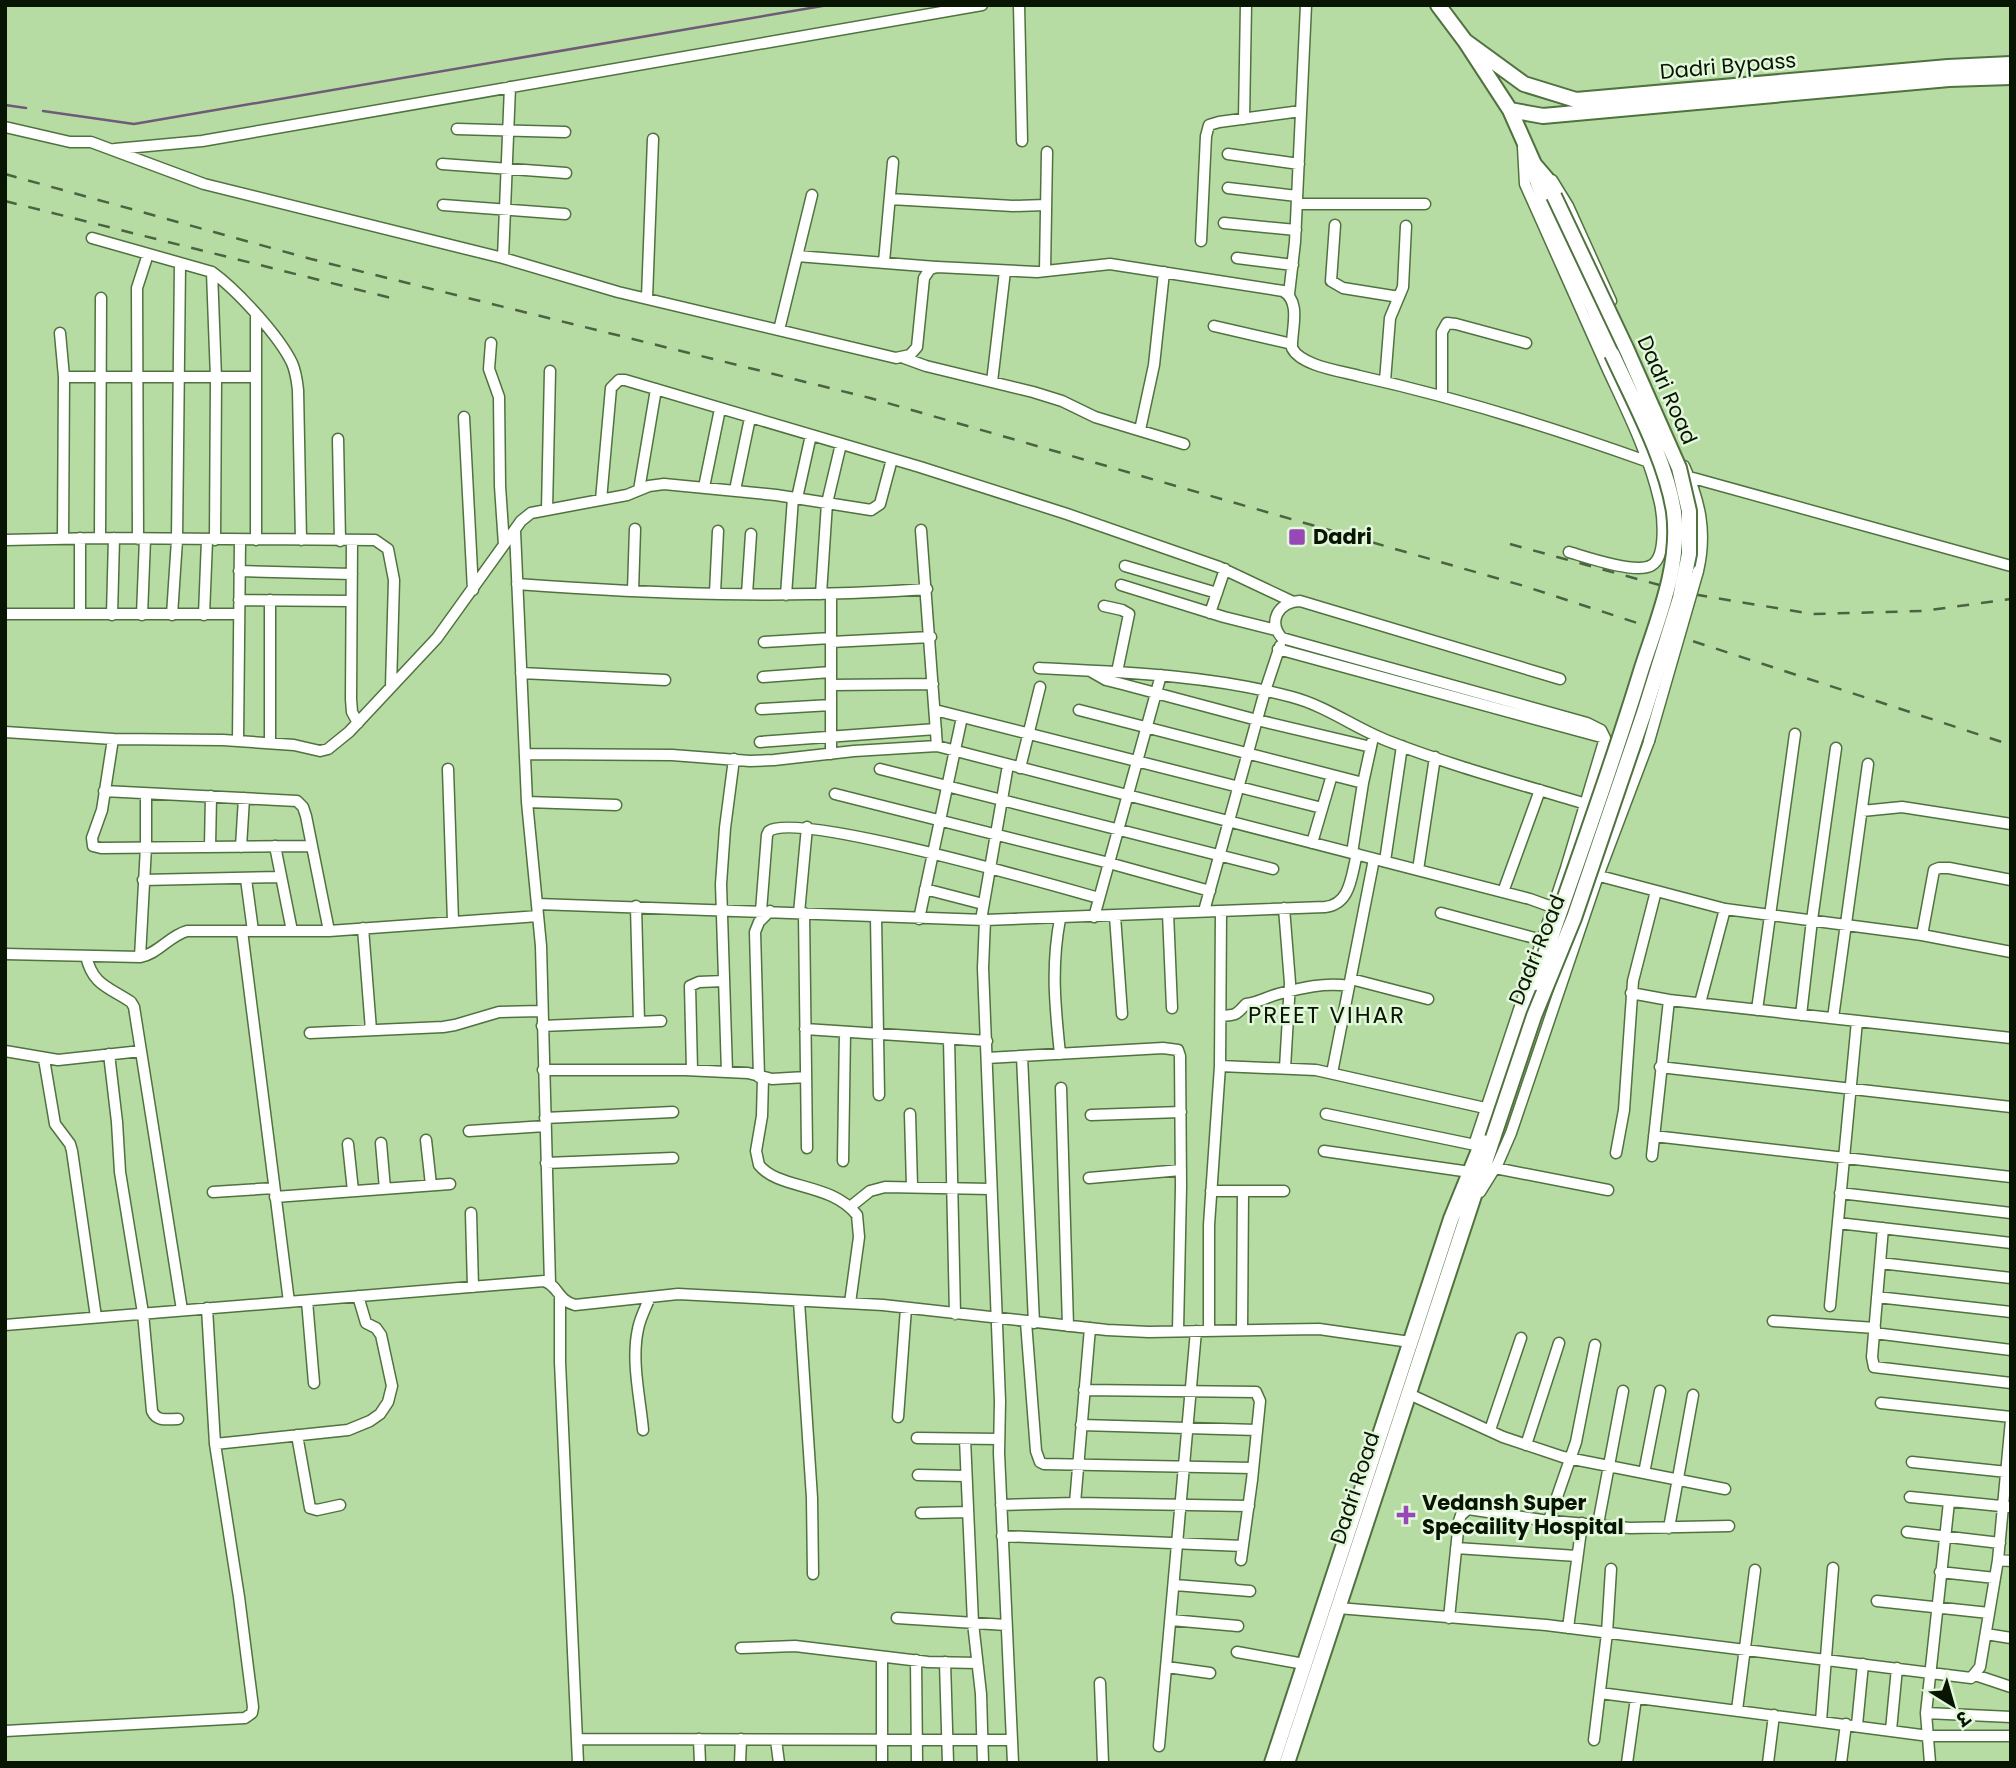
<svg xmlns="http://www.w3.org/2000/svg" width="2016" height="1768" font-family="Poppins,'Noto Sans Devanagari',sans-serif">
<style>
.lines{fill:none;stroke-linecap:round;stroke-linejoin:round}
.stream{stroke:#705a78;stroke-width:2.5}
.street-casing{stroke:#50723f;stroke-width:13}
.secondary-casing{stroke:#50723f;stroke-width:18}
.street{stroke:#fff;stroke-width:10}
.secondary{stroke:#fff;stroke-width:14}
.rail{stroke:#4c6342;stroke-width:2.5;stroke-dasharray:12 12;stroke-linecap:butt}
.street-bridge-casing{stroke:#50723f;stroke-width:13;stroke-linecap:butt}
.secondary-bridge-casing{stroke:#50723f;stroke-width:18;stroke-linecap:butt}
.street-bridge{stroke:#fff;stroke-width:10}
.secondary-bridge{stroke:#fff;stroke-width:14}
.poi-dot{fill:#9847b6;stroke:#e3f7da;stroke-width:2.5}
.labels{text-anchor:middle;stroke-width:5;stroke-linejoin:round;paint-order:stroke}
.street-label{font-size:21px;fill:#081503;stroke:#e3f7da}
.poi-label{font-size:21px;font-weight:bold;fill:#081503;stroke:#e3f7da;text-anchor:start}
.neighbourhood-label{font-size:23px;letter-spacing:2px;fill:#081503;stroke:#e3f7da}
</style>
<rect width="100%" height="100%" fill="#b6dca4"/>
<g class="lines">
<path class="stream" d="M5,105L26,108
M43,111L134,124L828,5"/>
<g class="street-casing">
<path id="street" d="M1019,5L1022,141
M1244,119L1246,5
M5,127L70,142H91L204,184L503,258L618,292L896,358L910,355L917,347L924,278L930,269L937,267L1037,272L1110,264L1283,291C1302,302 1291,330 1292,348C1301,366 1341,371 1359,376C1458,398 1551,427 1646,461
M457,129L565,132
M1523,147L1525,184C1553,246 1580,308 1608,370C1627,411 1649,455 1659,499C1663,514 1667,556 1652,565C1637,575 1586,557 1569,552
M115,149L202,141L982,5
M1228,154L1299,164
M442,164L566,173
M1552,180L1568,206L1611,301
M1228,188L1297,196
M890,199L1013,206L1046,205
M1297,204H1425
M443,205L565,214
M1224,223L1296,230
M1335,225L1331,281L1343,288L1399,297
M92,238L212,272C237,290 279,336 292,363C296,372 297,381 298,390L301,540
M1201,241L1206,136L1209,125L1219,122L1301,111
M797,256L936,267
M503,258L510,87
M1237,258L1293,265
M884,262L893,162
M1045,271L1047,152
M212,272L216,378L215,540
M1289,294L1295,242L1306,5
M647,298L653,139
M256,315V540
M1214,326L1292,344
M779,330L812,195
M60,333L64,377L63,539
M491,343L489,369L499,397L500,486L504,545
M904,358L926,366L1033,392L1062,401L1095,417L1184,444
M64,377H256
M1385,381L1390,318L1403,287L1406,226
M992,382L1005,271
M1442,396V332L1447,323L1456,324L1526,343
M464,417L473,590
M1140,430L1154,365L1164,272
M338,439L340,541
M1684,466C1700,501 1707,532 1698,571
M1693,478L2011,566
M704,487L720,409
M639,490L656,389
M735,490L750,418
M797,498L811,435
M601,500L611,388L619,380H625L920,467L1067,514L1219,567L1291,601
M547,510L550,371
M921,530L937,746
M515,531L527,802L541,946L550,1284
M100,538L101,298
M138,539L137,288L148,254
M5,540L100,538L375,540L388,549L394,580L391,687
M352,540L351,699L352,712L358,723
M1125,566L1217,593
M239,571L352,574
M517,584C653,594 790,599 927,589
M1121,585L1224,617L1276,630
M633,591L635,529
M715,593L718,531
M747,594L751,534
M821,594L827,503L841,444
M831,594V754
M786,595L793,498
M239,600L351,601
M1104,606L1122,610L1129,614L1117,672
M1210,613L1225,569
M5,614H238
M80,614V538
M112,615L114,538
M142,615L145,539
M172,615L177,540L180,263
M204,615L207,540
M764,642L831,638
M831,642L931,637
M1278,649L1605,738
M1039,668C1123,672 1210,675 1292,697C1326,706 1355,728 1388,741C1452,766 1520,784 1586,804
M1092,672L1106,680L1122,684L1257,720L1371,747
M521,673L665,680
M763,677L831,672
M831,685L933,684
M761,709L831,705
M935,710L1322,808
M1079,710L1363,783
M5,732L113,739L223,740L294,745L320,751L328,749L349,732L437,638L521,521L531,513L627,495L649,486L664,484L776,495L871,510L880,504L892,459
M113,739L102,810L92,838L93,846L101,848L312,846
M238,741L240,540
M760,742L936,729
M270,743V600
M526,754L672,755L750,761L774,760L854,751L937,746L1530,899L1552,907
M1020,768L1040,687
M448,769L453,922
M880,769L1273,869
M104,791L297,801L303,807L306,816L329,931
M835,794L1109,863L1210,891
M527,802L616,805
M1862,811L1902,807L2011,824
M1312,843L1332,775
M210,846L211,796
M275,846L292,931
M241,847L244,798
M1352,853L1363,783L1372,742
M1385,861L1402,746
M1418,870L1435,757
M1592,874L1725,909L1922,935L2011,952
M246,879L253,931
M143,880L281,877
M925,889L983,904
M1503,892L1540,790
M537,904L985,920L1325,907C1351,904 1351,876 1357,854
M636,906L639,1022
M1284,908L1290,983L1285,1068
M761,911L767,835L769,831C798,811 1052,885 1099,898
M1204,911L1265,691L1280,646
M799,913L807,827
M804,913L807,1148
M1168,913L1172,1008
M1441,913L1542,940
M1115,916L1122,1014
M876,917L879,1095
M1094,917L1161,675
M919,919L962,717
M1060,919C1051,966 1055,1006 1060,1054
M981,920L1008,765
M985,920L983,968L1000,1401L999,1453L1013,1763
M363,928L371,1030
M242,931L289,1302
M1922,935L1934,870L1939,868H1949L2011,880
M5,954L140,957C158,954 169,936 187,931H329L538,916
M86,956C93,986 109,987 131,1002L134,1007L182,1310
M140,957L146,847V794
M1351,979L1428,999
M1631,993L1669,1000L2011,1038
M1700,1003L1725,909
M1757,1010L1795,734
M1801,1015L1812,920L1836,748
M1221,1016C1237,1015 1236,1015 1246,1004C1257,1003 1267,997 1278,994C1301,988 1325,982 1349,986
M1833,1018L1868,764
M542,1026L661,1021
M805,1029L987,1041
M310,1033L443,1027L455,1025L499,1012L541,1011
M949,1039L955,1314
M5,1051L58,1060L141,1051
M109,1054L117,1122L120,1172L143,1313L152,1411C157,1422 167,1419 178,1419
M1022,1056L1034,1323
M987,1058L1163,1048L1178,1050L1180,1056L1181,1187L1178,1331
M44,1059L55,1124L70,1144L72,1151L96,1317
M1220,1066L1316,1070L1485,1108
M1660,1067L2011,1107
M543,1070H685L748,1073L772,1079L806,1077
M692,1070L690,986L699,982L724,981
M727,1072L721,884L725,828L734,759
M1332,1073L1374,859
M759,1077L755,932L759,922L770,911
M763,1078L762,1116L756,1151L759,1165C779,1190 831,1182 857,1215L859,1237L850,1303
M1061,1088L1068,1326
M910,1114L912,1186
M1326,1114L1480,1146
M1091,1115L1181,1112
M545,1118L673,1112
M469,1131L545,1126
M1654,1136L2011,1177
M426,1140L431,1185
M381,1143L385,1189
M348,1144L353,1191
M1474,1145L1566,868L1605,738L1601,730L1587,723L1282,638C1267,621 1279,602 1300,601L1560,679
M1324,1151L1470,1172
M1616,1153L1624,1110L1633,981L1656,891
M1652,1156L1669,1000
M843,1161L845,1032
M546,1163L673,1158
M1495,1168L1608,1190
M1089,1178L1181,1170
M1211,1191H1284
M213,1192L274,1188
M1480,1192L1498,1163L1511,1133L1598,876L1649,741
M1840,1193L2011,1213
M275,1197L450,1184
M850,1207L870,1191L885,1187L991,1189
M471,1213L473,1287
M1838,1223L2011,1243
M1883,1228L1872,1357L1874,1367L2011,1383
M1880,1263L2011,1278
M1877,1297L2011,1312
M560,1298V1362L578,1763
M307,1301L314,1383
M799,1301L812,1498L813,1574
M1830,1306L1857,1021
M1773,1321L1875,1328
M1026,1322L1036,1451L1040,1462L1044,1464L1253,1468
M5,1325L544,1281C559,1286 557,1300 575,1305L678,1294L883,1305L1107,1330L1149,1332L1319,1329L1410,1342
M1242,1330L1243,1191
M1209,1331V1225L1220,1066L1221,911
M1874,1333L2011,1350
M1084,1390L1256,1392L1260,1401L1252,1480L1241,1560
M1409,1394L1503,1437L1563,1457L1725,1489
M1881,1403L2011,1417
M898,1417L906,1308
M1081,1425L1257,1430
M643,1430C640,1397 631,1361 638,1329C640,1318 646,1307 650,1297
M1490,1430L1521,1338
M297,1435L310,1508L317,1510L340,1505
M917,1438L999,1439
M965,1439L973,1623L981,1694L983,1763
M215,1444L348,1430L370,1421L380,1414L388,1402L392,1386L381,1335L376,1328L366,1323L358,1296
M1526,1445L1559,1343
M1912,1462L2007,1472
M1644,1473L1660,1391
M918,1475L966,1476
M1910,1497L2011,1507
M1075,1503L1090,1328
M1001,1505L1075,1503L1249,1506
M921,1513L968,1512
M1549,1520L1576,1442L1595,1345
M1598,1524L1623,1391
M1669,1528L1693,1395
M1907,1532L2000,1543
M1002,1536L1243,1546
M1456,1548L1577,1556
M1998,1560L2011,1561
M1940,1572L1995,1578
M1175,1585L1250,1591
M1877,1601L1989,1613
M1338,1608L1546,1625L1971,1678L1980,1667L1998,1560L2011,1420
M897,1618L1006,1625
M1449,1618L1459,1521L1461,1515L1468,1509L1542,1520L1630,1528L1729,1526
M1171,1620L1238,1626
M1568,1628L1582,1523
M1986,1634L2011,1638
M741,1648L795,1646L928,1662L977,1663
M1237,1652L1304,1664
M882,1657V1763
M916,1660L917,1763
M945,1662L948,1763
M1167,1667L1210,1673
M1975,1675L2011,1687
M1100,1683L1103,1763
M1600,1693L1929,1736H2011
M1737,1710L1755,1570
M1926,1713L2011,1717
M1821,1721L1833,1568
M1857,1725L1863,1664
M1891,1730L1897,1668
M5,1731L245,1718L252,1713L253,1707L239,1597L215,1444L207,1308
M577,1739L1012,1740
M699,1739L700,1763
M776,1740L779,1763
M1594,1740L1607,1633L1611,1569
M1159,1746L1196,1331
M740,1763L741,1739
M1627,1763L1636,1698
M1768,1763L1774,1715
M1841,1763L1846,1724
M1930,1763L1926,1713L1949,1502"/>
</g>
<g class="secondary-casing">
<path id="secondary" d="M1438,5L1465,41L1510,110L1534,164L1546,178L1554,196
M1465,41L1524,84L1576,100L1948,67L2011,64
M1510,110L1543,116L1949,79L2011,77
M1535,168L1536,178L1561,244L1593,307L1612,354
M1272,1763L1451,1219L1486,1133L1535,983
M1287,1763L1493,1138"/>
</g>
<use href="#street" class="street"/>
<use href="#secondary" class="secondary"/>
<path class="rail" d="M5,174L311,259L870,398L1524,586L2011,745
M5,201L399,300
M1510,544L1692,594L1812,614L1923,611L2011,599"/>
<g class="street-bridge-casing">
<path id="street-bridge" d="M1649,741L1698,571"/>
</g>
<g class="secondary-bridge-casing">
<path id="secondary-bridge" d="M1535,983C1571,879 1609,776 1641,671C1657,621 1681,566 1674,512C1666,460 1634,402 1612,354
M1493,1138L1534,1016L1574,918L1644,713L1680,598L1689,554V511L1679,468L1626,348L1554,196"/>
</g>
<use href="#street-bridge" class="street-bridge"/>
<use href="#secondary-bridge" class="secondary-bridge"/>
</g>
<g class="poi-dot">
<rect x="1288" y="528" width="18" height="18" rx="3.5"/>
<path d="M1402.5 1504.5h7v7h7v7h-7v7h-7v-7h-7v-7h7z"/>
</g>
<g class="labels">
<g class="street-label">
<text transform="translate(1728 66) rotate(-5)" y="7">Dadri Bypass</text>
<text transform="translate(1667 390) rotate(66)" y="7">Dadri Road</text>
<text transform="translate(1537 950) rotate(-68)" y="7">Dadri Road</text>
<text transform="translate(1355 1488) rotate(-72)" y="7">Dadri Road</text>
</g>
<g class="poi-label">
<text x="1313" y="544">Dadri</text>
<text x="1422" y="1510">Vedansh Super<tspan x="1422" dy="24">Specaility Hospital</tspan></text>
</g>
<g class="neighbourhood-label">
<text x="1327" y="1023">PREET VIHAR</text>
</g>
</g>
<rect width="2016" height="1768" fill="none" stroke="#081503" stroke-width="14"/>
<g transform="translate(1953 1705) rotate(143)" stroke="#e3f7da" stroke-width="5" paint-order="stroke">
<path d="M0-5L12 26L0 18L-12 26Z" fill="#081503"/>
<text y="-10" font-size="19" font-weight="bold" text-anchor="middle" fill="#081503">उ</text>
</g>
</svg>
